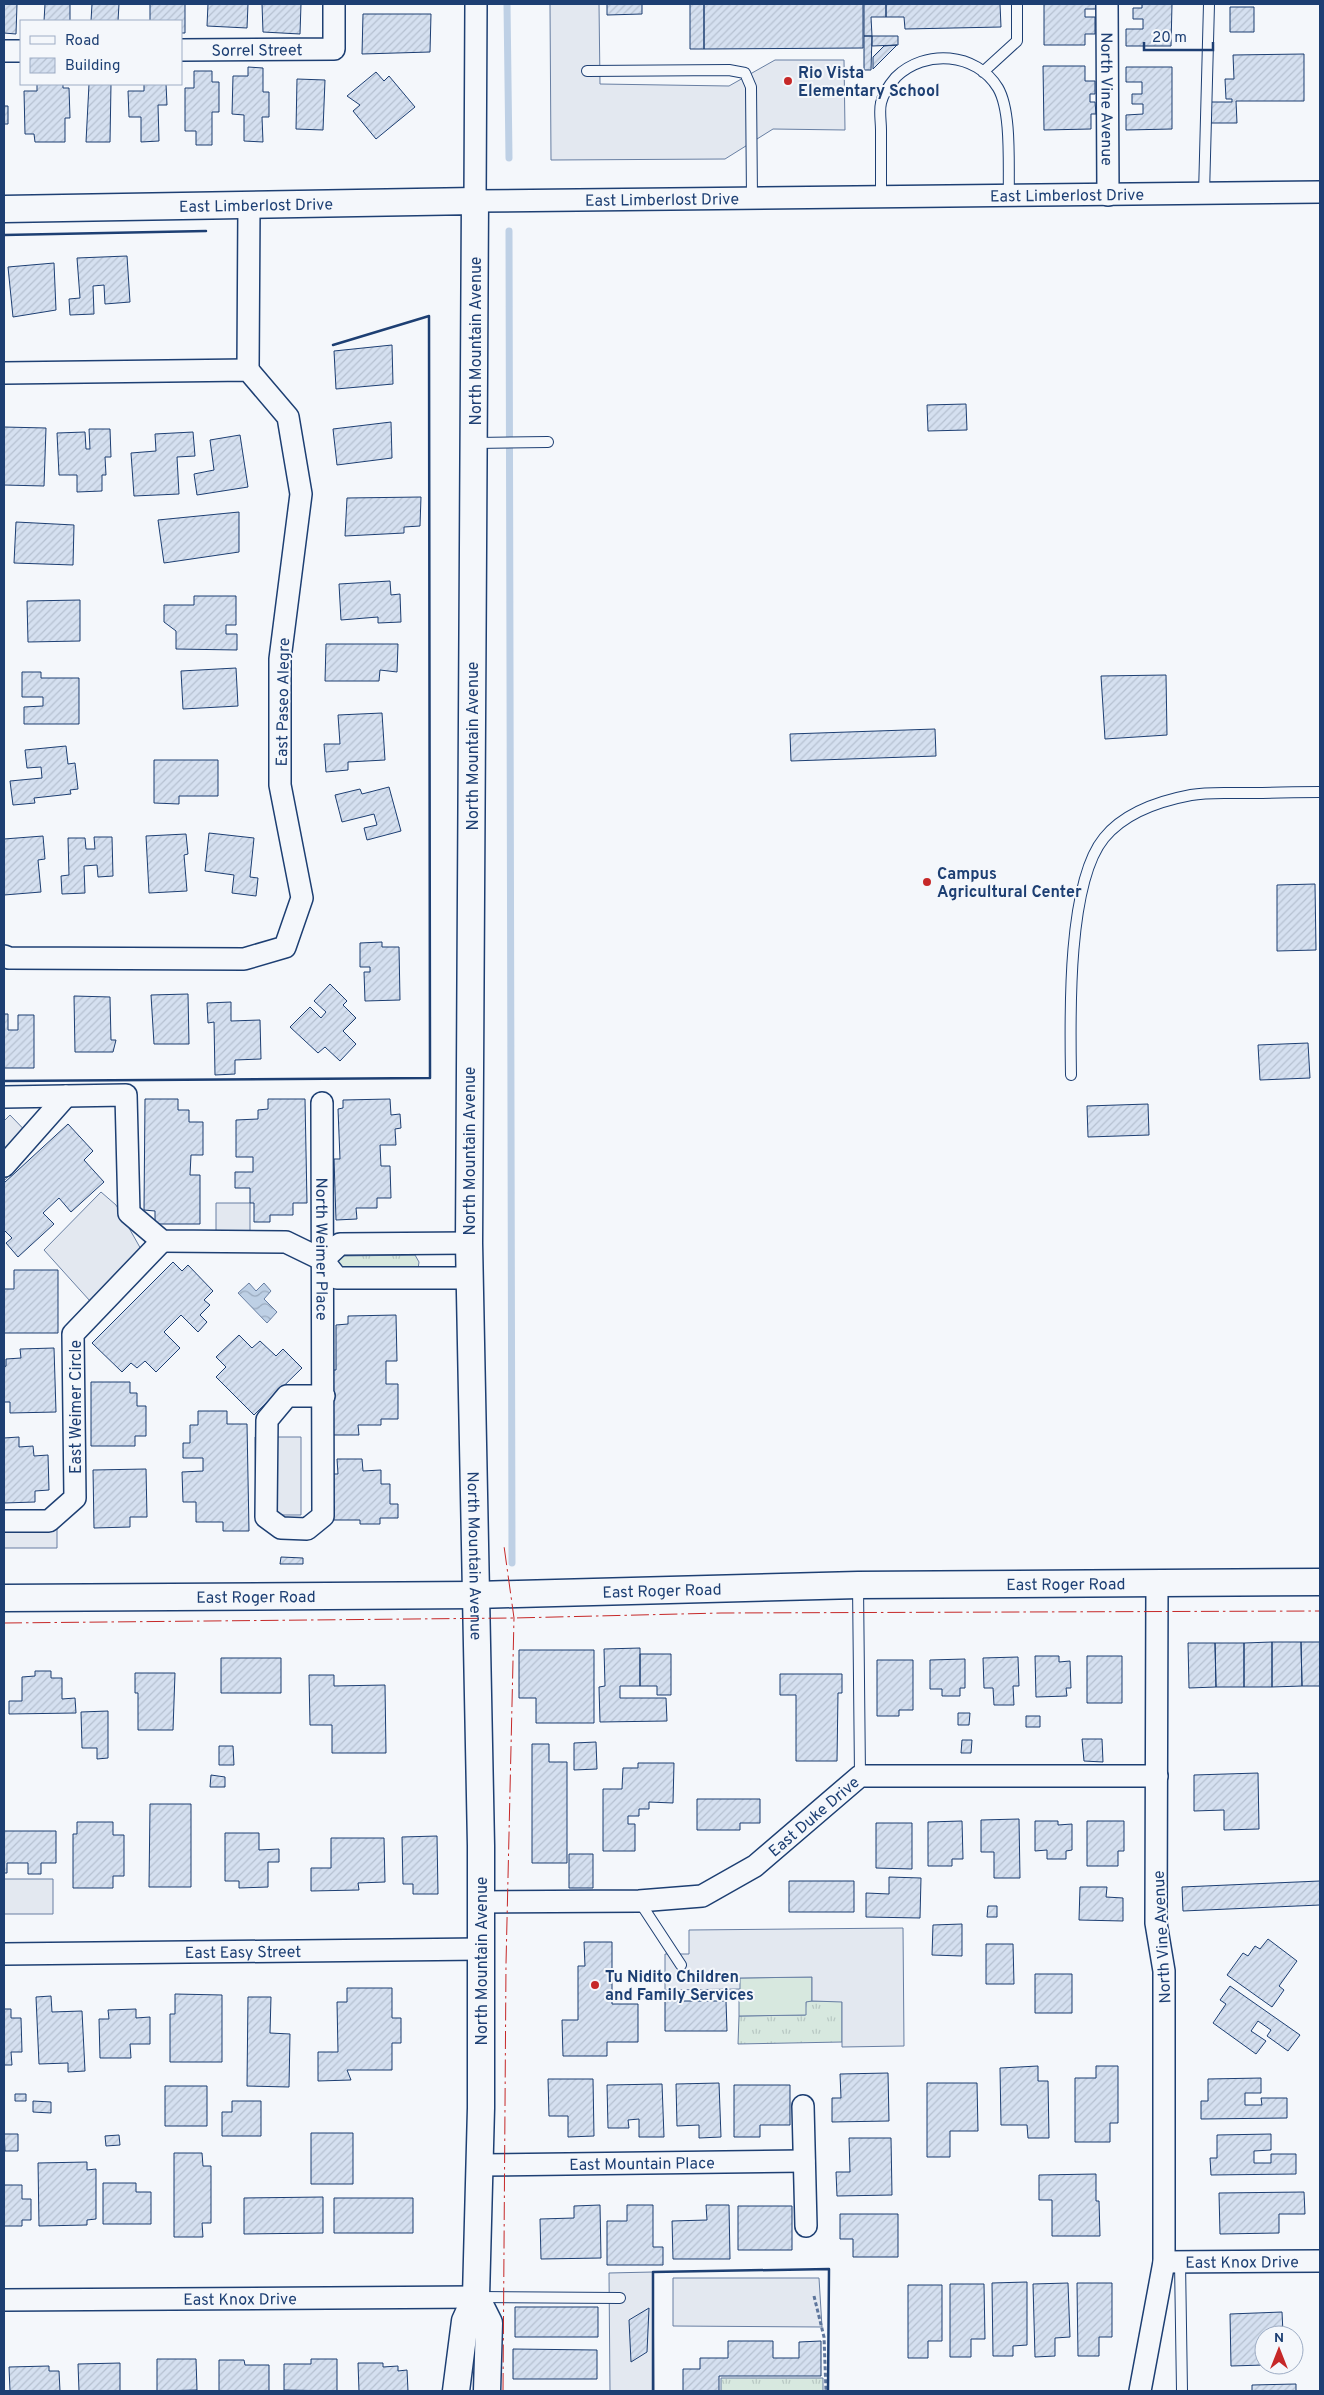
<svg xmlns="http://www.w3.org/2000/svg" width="1324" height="2395" font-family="Overpass,sans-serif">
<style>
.grass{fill:url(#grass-tufts);stroke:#687fa3}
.pitch{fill:#d7e8df;stroke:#687fa3}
.parking{fill:#e3e8f0;stroke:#687fa3}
.water{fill:url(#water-waves);stroke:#687fa3}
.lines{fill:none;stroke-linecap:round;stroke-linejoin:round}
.stream{stroke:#bed0e5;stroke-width:7}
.building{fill:url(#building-hatch);stroke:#1d3f73}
.service-casing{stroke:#1d3f73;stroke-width:12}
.minor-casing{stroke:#1d3f73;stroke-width:24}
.tertiary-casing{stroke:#1d3f73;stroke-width:29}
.path{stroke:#5e769c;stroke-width:3;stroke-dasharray:4 2.5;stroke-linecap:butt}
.service{stroke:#f4f7fb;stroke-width:10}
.minor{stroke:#f4f7fb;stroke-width:21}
.tertiary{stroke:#f4f7fb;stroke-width:26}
.wall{stroke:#1d3f73;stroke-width:2.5}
.power{stroke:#c62828;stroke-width:1;stroke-dasharray:18 4 2.5 4;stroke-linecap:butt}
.poi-dot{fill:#c62828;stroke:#f4f7fb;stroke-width:2}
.labels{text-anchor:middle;stroke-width:4;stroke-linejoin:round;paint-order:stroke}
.street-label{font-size:16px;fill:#1d3f73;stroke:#f4f7fb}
.poi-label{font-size:16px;font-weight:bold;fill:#1d3f73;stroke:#f4f7fb;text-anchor:start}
</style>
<defs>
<pattern id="grass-tufts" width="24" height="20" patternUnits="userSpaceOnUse" patternTransform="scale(1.25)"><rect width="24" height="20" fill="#d7e8df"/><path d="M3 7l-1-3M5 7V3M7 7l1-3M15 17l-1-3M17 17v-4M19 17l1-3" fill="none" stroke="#b8c8c3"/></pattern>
<pattern id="water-waves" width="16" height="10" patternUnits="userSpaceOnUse" patternTransform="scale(1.25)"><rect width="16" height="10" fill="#bed0e5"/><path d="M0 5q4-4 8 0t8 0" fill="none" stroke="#9aaabe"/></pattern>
<pattern id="building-hatch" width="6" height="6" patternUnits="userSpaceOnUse" patternTransform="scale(1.25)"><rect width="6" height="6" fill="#d5e0f0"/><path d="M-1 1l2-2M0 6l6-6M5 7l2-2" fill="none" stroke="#b6c1d1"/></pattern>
</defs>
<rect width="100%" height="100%" fill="#f4f7fb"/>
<path class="grass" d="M415,1255L419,1262L418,1269L345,1271L337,1261L343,1256Z
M806,2001H842V2042L738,2044L739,2016L805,2015Z
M721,2378H823V2391H721Z"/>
<path class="pitch" d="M812,1977V2001L806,2002V2015L739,2016V1978Z"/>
<path class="parking" d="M550,4H599L600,84L729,86L775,60H844L845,130L773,129L725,159L551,160Z
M10,1115L38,1144L4,1181V1121Z
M101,1192L116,1205L142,1251L90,1301L44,1250Z
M216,1203H250V1231H216Z
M255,1437H301V1515H256Z
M4,1524H57V1548H4Z
M4,1879H53V1914H4Z
M903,1928L904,2046L842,2047V2002L812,2001V1977L740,1978V1989L665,1990V1954H689V1930Z
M653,2272L654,2391H610L609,2273Z
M673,2278H819L822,2327L673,2326Z"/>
<path class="water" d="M249,1283L256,1291L264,1283L271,1291L264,1299L277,1312L267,1323L238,1293Z"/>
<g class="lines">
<path class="stream" d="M507,4L509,158
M509,231L512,1563"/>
</g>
<path class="building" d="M4,4H17L16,34L4,33Z
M45,4H70V21H44Z
M92,4H119L118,21H91Z
M150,4H185V33H181V21H150Z
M208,4H248L247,28L207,26Z
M262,4H301L300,34L263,32Z
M607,4H642V14L607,15Z
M690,4H704V49H690Z
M704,4H863V48L704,49Z
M864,4H886V17H871L872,36H864Z
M886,4H1000L1001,27L905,29L904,17H886Z
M1044,4H1096V9H1085V17H1095V34H1085V45H1044Z
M1142,4H1172L1171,46H1126V29H1143V19H1133V8H1142Z
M1230,7H1254V32H1230Z
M363,14H431L430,52L362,54Z
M864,36H872L871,70H864Z
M872,36H898V45L872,46Z
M897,45L873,69V57L884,46Z
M1304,54V101H1236L1237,123H1210L1209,102H1232V99H1226L1225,79H1234L1233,55Z
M1043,66H1085V81H1095V94H1090V102H1095L1096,114H1091V129L1044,130Z
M248,67L263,68V92H269V117H262L263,142L244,141V115L232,114L233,76H248Z
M1126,67H1172V129L1126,130V115L1143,114V104H1132V94H1142V82H1126Z
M194,71H212V82H219V112H212V145H196V131H185V88H194Z
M376,72L384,81L389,76L415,107L376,139L353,111L360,105L347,96Z
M297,79L325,80L323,130L296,129Z
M37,84H63V88H69L70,118H65V142H35L34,134H25L24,91H37Z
M89,84H111L110,142H86Z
M144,84H166L167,105H158L159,141L141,142V117H129L128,91H144Z
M4,106H8V124H4Z
M127,256L130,302L105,304L104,285L93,286L94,314L70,315L69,299L80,298L77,258Z
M54,263L56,310L13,317L8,267Z
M392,345L393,384L336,389L334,351Z
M966,404L967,430L928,431L927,405Z
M391,422L392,458L337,465L333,429Z
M4,427L46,428L44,486L4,485Z
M89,429H110L111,457H105L106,475H102V491L77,492V475H59L57,433L85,432L86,449H90Z
M193,432L195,456L177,457L179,494L134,496L131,453L156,451L155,434Z
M240,435L248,487L197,495L194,474L214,470L210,440Z
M421,497L420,526L404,527V533L345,536L347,498Z
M239,512V552L164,563L158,520Z
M16,522L74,525L73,565L14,563Z
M390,581L391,595L400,594L401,622L378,623V617L341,620L339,584Z
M194,596H236V625H226V634H237V650L176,649V631L164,622V605H194Z
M80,600V641L28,642L27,601Z
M326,644H398L397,672L380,670L379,681H325Z
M236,668L238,706L183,709L181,671Z
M22,672H41V678H79V724H24V707L43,706V697H22Z
M1166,675L1167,735L1105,739L1101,676Z
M382,713L385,760L348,762V770L326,772L324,744H340L338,715Z
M935,729L936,756L791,761L790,734Z
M66,746L68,764L75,763L78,789L70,790L71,794L34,798L35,803L13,805L10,781L42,778L41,767L27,768L25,750Z
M154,760H218V796H179V804L154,803Z
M389,787L401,831L367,840L364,828L377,825L374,814L342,822L335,795L360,789L362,794Z
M209,833L254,838L250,877L258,878L256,896L232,893L234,875L205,871Z
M186,834L188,854L184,855L187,891L149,893L146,836Z
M43,836L45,859L38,860L41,892L4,895V839Z
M94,837H112L113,876L98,877L97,865L84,866L85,893L62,894L61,876L69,875L68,838H85L86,849H95Z
M1315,884L1316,950L1277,951V885Z
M382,942V947H399L400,1000L365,1001L364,972H370V967H360V943Z
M330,984L347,1001L343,1005L356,1018L343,1031L356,1044L340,1061L325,1047L318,1053L290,1027L310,1007L321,1018L326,1012L314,1001Z
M188,994L189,1044H154L151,995Z
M74,996L110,997L111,1040H116L113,1052H75Z
M231,1002V1021L260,1020L261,1059L235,1060V1074L215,1075L214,1022L208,1023L207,1003Z
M4,1014H8V1030H18V1015H34V1068H4Z
M1308,1043L1310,1078L1260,1080L1258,1045Z
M145,1099H178V1110H189V1122H203V1155H191L190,1175H200V1224H155V1211L144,1210Z
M268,1099H305L307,1203H293V1215H270V1222H254V1203H250V1188H235V1172H253V1157H236V1120L258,1119V1110L268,1109Z
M390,1099L391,1115L400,1114L401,1128L395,1129L396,1145H380L381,1166H390L391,1198H377V1208H356L357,1219L336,1220L334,1159H340L338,1109L343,1108V1100Z
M1148,1104L1149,1135L1088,1137L1087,1106Z
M68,1124L93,1151L84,1160L104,1182L71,1212L59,1198L43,1213L54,1224L18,1257L6,1243L12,1238L4,1230V1183Z
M173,1262L182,1271L188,1265L213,1291L204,1300L210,1305L200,1315L207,1322L198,1332L181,1315L164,1332L180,1348L156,1372L145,1361L137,1368L131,1363L122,1372L92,1343Z
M14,1270H58V1333H4V1289H14Z
M396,1315L397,1361H386V1384H398V1419H381V1425H358L359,1435H332L331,1370H336V1325L348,1324V1316Z
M239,1335L252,1348L260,1341L276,1356L283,1349L302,1368L254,1415L216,1377L226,1367L216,1357Z
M54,1348L56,1412L10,1413V1402H4V1367L6,1366V1359L21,1358L20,1349Z
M91,1382H130V1393H137V1406H146V1436H135V1446H91Z
M198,1411H227V1424H247L249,1531H223V1522H196V1502H183L182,1472L203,1471V1458H183V1443H190V1425H198Z
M19,1437V1447L33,1446L34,1456L48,1455L49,1490L35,1491V1502L4,1503V1438Z
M337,1459H362L363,1471L381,1470V1484H390V1504H398V1518H380V1524H360V1520H331L330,1474H338Z
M146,1469L147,1517H130V1527L94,1528L93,1470Z
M281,1557L303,1558V1564H280Z
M1272,1642V1687H1244V1643Z
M1272,1642H1301L1302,1686L1272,1687Z
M1301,1642H1320V1686H1302Z
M1188,1643H1215L1216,1687L1189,1688Z
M1215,1643H1244V1687H1216Z
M640,1648V1686H620V1698H666L667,1721L600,1722L599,1687L605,1686L604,1649Z
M519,1650H594V1723H536V1698H519Z
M640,1654H671V1695H657V1686H640Z
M1035,1656H1059V1662L1070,1661L1071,1688H1066L1067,1696L1036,1697Z
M1087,1656H1122V1703H1087Z
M1018,1657L1019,1686H1013L1014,1705H994L993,1688H984L983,1658Z
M221,1658H281V1693H221Z
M965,1659V1688H960V1696H942V1689H930V1660Z
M877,1660H913V1710H899V1716H877Z
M35,1671H51V1678H62V1699L75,1698L76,1713L9,1714V1701H22V1677L35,1676Z
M135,1673H175L173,1730H138V1693H135Z
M780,1674H842V1693H838L837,1761H796V1695H780Z
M309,1675H334V1686L385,1685L386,1753H332V1725H310Z
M108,1711V1758L97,1759V1748H82L81,1712Z
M958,1713H970L969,1725H958Z
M1026,1716H1040V1727H1026Z
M1082,1739H1102L1103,1762L1084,1761Z
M962,1740H972L971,1753H961Z
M596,1742L597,1769L574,1770V1743Z
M532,1744H549V1762H567V1863H532Z
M219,1746H233L234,1765H219Z
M638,1763H674L673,1803L649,1802V1809H639V1816H628V1824H635V1851H603V1789H622L623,1768H638Z
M1258,1773L1259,1829L1224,1830V1810L1194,1811V1775Z
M211,1775L225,1777V1787H210Z
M697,1799H760V1823H740V1830H697Z
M150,1804H191V1887H149Z
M1019,1819L1020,1878H994V1852H981V1820Z
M962,1821L963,1859H952V1866H928V1822Z
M1035,1821H1058V1825L1072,1824V1850L1066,1851V1859H1047V1850L1035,1851Z
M1087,1821H1124V1851H1118V1866H1087Z
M77,1822H113V1835H124V1876H113V1888H73V1834H77Z
M876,1823H912V1869L876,1868Z
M4,1831H56V1863H41V1874H28V1863H7V1873H4Z
M225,1833H259V1850L279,1849V1862H268V1887L239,1888V1881H225Z
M437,1836L438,1894H413V1884H403L402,1837Z
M331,1838H384L385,1882L358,1883L359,1890L311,1891V1868H331Z
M569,1854H593V1888H569Z
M889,1877L921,1878L920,1918L866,1917V1893L889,1894Z
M789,1881H854V1912H789Z
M1320,1881V1905L1183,1911L1182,1887Z
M1080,1887H1107L1106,1897L1123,1898V1921L1079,1920Z
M988,1906H997V1917H987Z
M962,1924V1956L932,1955L933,1925Z
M1268,1939L1297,1961L1279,1986L1284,1990L1272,2007L1227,1975L1243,1953L1248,1956L1255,1946L1260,1949Z
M584,1942H612V2004H638V2042H607V2056H563L562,2020H578V1966H585Z
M986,1944H1013L1014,1984H986Z
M1035,1974H1072V2013H1035Z
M1230,1986L1300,2035L1288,2051L1267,2036L1271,2030L1258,2021L1251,2031L1266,2041L1256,2054L1213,2023L1226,2004L1220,2000Z
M347,1988H392V2018H401V2043H392V2070H347L351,2080L318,2081V2052H338L337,2002H347Z
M175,1994L222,1995V2062H170V2014H175Z
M51,1996L52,2012L82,2011L85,2071L68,2072V2063L39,2064L36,1997Z
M248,1997H271L270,2033L290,2034L289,2087L247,2086Z
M665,2001H726L727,2031H665Z
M4,2009H11V2018H21L22,2052H11L12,2065H4Z
M136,2009V2018L150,2017V2044H130L131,2058H100L99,2019H109L108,2010Z
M1038,2066V2081H1048L1049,2138H1028L1027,2125H1001L1000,2068Z
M1096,2066H1118V2123H1110V2142H1075V2078H1096Z
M888,2073L889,2121L832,2122V2098H841L840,2074Z
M1261,2078V2093H1245V2105H1262L1261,2098H1287V2118L1201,2119V2101H1208V2079Z
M548,2079H593L594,2136L568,2137V2116H549Z
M719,2083L721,2137L699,2138V2125L677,2126L676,2084Z
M927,2083H977L978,2131H950V2157H927Z
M662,2084L664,2137H639V2119L628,2120L629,2128H608L607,2085Z
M734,2085H790V2125H760V2137H734Z
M165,2086H207V2126H165Z
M15,2094H26V2101H15Z
M33,2101L51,2102V2113L33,2112Z
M232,2101H261V2136H222V2112H232Z
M311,2133H353V2184H311Z
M4,2134H18V2151H5Z
M1271,2134V2150L1254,2151V2163H1271V2154H1296V2174L1211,2175L1210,2158H1217V2135Z
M119,2135L120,2145L106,2146L105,2136Z
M849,2138H891L892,2195L837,2196L836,2172H850Z
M174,2153H202L203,2166H211V2223H202L203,2237H174Z
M87,2162V2170L96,2169V2219L87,2220V2225L39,2226L38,2163Z
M1096,2174V2201H1099L1100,2236H1052V2200H1039V2175Z
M103,2183H136V2192H151V2224H103Z
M4,2185H22V2199H31V2220H22V2226H4Z
M1304,2192L1305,2214H1279V2233L1220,2234L1219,2193Z
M323,2197V2233L244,2234V2198Z
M334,2198H413V2233H334Z
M600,2205L601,2258L541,2259L540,2219L574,2218V2206Z
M627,2205H653V2247H663V2265H607V2221H627Z
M706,2205H729L730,2259H673L672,2221L707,2220Z
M738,2206H792V2250H738Z
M840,2214H898V2257H853V2239H840Z
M1027,2282V2345L1013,2346V2356H993L992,2283Z
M1068,2283L1070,2337L1055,2338V2356L1035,2357L1033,2284Z
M1077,2283H1112V2337H1099V2356H1078Z
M950,2284H984L985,2339H971V2357H950Z
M908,2285H942V2341H928V2358H908Z
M515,2307H598V2337H515Z
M649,2308L647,2352L631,2362L629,2320Z
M1282,2312L1283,2333H1292V2335H1264V2365L1231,2366L1230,2314Z
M728,2341H773V2358H799V2342L821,2341V2376H719V2391H683V2369H700V2358H728Z
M513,2349L597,2350V2379H513Z
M157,2359H196L197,2390L157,2391Z
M311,2359H337V2391L284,2390V2364H311Z
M219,2360H244L245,2365H269V2391H219Z
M120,2363V2391H79L78,2364Z
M358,2363H383V2367L398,2366V2371L407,2370L408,2391H359Z
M49,2366V2371H59L60,2391H10L9,2367Z
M1296,2384V2391H1252V2385Z"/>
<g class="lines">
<g class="service-casing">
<path id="service" d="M587,71L729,70L745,73L751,87L752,199
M983,72L1017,41V4
M1204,194L1209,4
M881,198C881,175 881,152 881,130C881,121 879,111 881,103C883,94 890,84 896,77C925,49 976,52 998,88C1012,112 1008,168 1009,196
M475,443L548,442
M1071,1075C1070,1017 1067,883 1104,838C1125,812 1159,801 1191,795C1207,792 1224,793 1240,793C1267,793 1294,792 1320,792
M858,1585L860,1776
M639,1901L681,1965
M1180,2262L1182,2391
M479,2297L620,2298"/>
</g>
<g class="minor-casing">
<g id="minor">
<path id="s1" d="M476,4L475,201L1320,192"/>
<path id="s2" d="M1107,4L1108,195"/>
<path id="s3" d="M181,50L334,49V4"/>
<path d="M4,51H21"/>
<path d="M248,370L249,205"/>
<path d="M4,373L248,370L288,417L301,494L280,659V785L302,898L285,947L244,959L9,958L4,956"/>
<path d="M4,1097L126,1095L129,1213L162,1241L286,1242L323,1260L337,1278H469"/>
<path id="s4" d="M322,1103L323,1516L307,1529L281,1528L266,1517L267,1420L287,1396H324"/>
<path d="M4,1166L66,1096"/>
<path d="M323,1260L340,1244L469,1243"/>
<path d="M4,1521H49L75,1498L73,1334L162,1241"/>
<path id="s5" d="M481,1902L639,1901L702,1896L755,1866L860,1776H1157"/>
<path id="s6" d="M4,1954L481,1949"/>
<path d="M803,2106L806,2226"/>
<path id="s7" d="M480,2165L804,2161"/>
<path id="s8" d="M1164,2262L1320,2261"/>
<path id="s9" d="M4,2300L476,2297"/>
<path d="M1140,2391L1164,2262V1971L1156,1923L1157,1582"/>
</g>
</g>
<g class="tertiary-casing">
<g id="tertiary">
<path id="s10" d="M4,209L475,201L469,1243L481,1846V2108L476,2297L465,2321L456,2391"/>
<path id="s11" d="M4,1598L476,1595L858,1585L1320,1582"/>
<path d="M476,2297L489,2323L487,2391"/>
</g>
</g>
<path class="path" d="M814,2296L824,2337L826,2391"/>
<use href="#service" class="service"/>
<use href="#minor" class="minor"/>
<use href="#tertiary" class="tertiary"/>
<path class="wall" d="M4,235L206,231
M4,1081L430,1078L429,316L333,345
M653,2391V2272L829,2269L828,2391"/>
<path class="power" d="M4,1623L514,1618L721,1613L1320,1611
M503,2391L506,1964L514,1618L504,1546"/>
</g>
<g class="poi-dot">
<circle cx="788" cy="81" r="5"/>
<circle cx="927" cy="882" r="5"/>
<circle cx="595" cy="1985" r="5"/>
</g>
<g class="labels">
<g class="street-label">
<text dy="6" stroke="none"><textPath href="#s3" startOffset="76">Sorrel Street</textPath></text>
<text dy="6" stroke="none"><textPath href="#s2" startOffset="95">North Vine Avenue</textPath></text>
<text dy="6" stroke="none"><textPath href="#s1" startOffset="789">East Limberlost Drive</textPath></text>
<text dy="6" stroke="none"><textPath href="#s1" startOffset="384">East Limberlost Drive</textPath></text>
<text dy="6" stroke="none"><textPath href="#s10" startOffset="252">East Limberlost Drive</textPath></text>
<text transform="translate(475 341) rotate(-90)" y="6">North Mountain Avenue</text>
<text transform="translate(282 702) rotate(-89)" y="6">East Paseo Alegre</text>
<text transform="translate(472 746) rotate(-90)" y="6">North Mountain Avenue</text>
<text transform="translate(469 1151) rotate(-90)" y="6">North Mountain Avenue</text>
<text dy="6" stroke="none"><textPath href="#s4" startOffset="146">North Weimer Place</textPath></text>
<text transform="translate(75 1407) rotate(-90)" y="6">East Weimer Circle</text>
<text dy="6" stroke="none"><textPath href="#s10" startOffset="1826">North Mountain Avenue</textPath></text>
<text dy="6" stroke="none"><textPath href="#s11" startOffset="1062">East Roger Road</textPath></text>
<text dy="6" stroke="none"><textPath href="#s11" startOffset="658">East Roger Road</textPath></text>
<text dy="6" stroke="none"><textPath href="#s11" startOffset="252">East Roger Road</textPath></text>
<text dy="6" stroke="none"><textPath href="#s5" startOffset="359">East Duke Drive</textPath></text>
<text transform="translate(1161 1937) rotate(-93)" y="6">North Vine Avenue</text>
<text dy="6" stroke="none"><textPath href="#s6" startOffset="239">East Easy Street</textPath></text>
<text transform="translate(481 1961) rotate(-90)" y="6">North Mountain Avenue</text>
<text dy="6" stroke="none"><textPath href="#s7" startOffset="162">East Mountain Place</textPath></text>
<text dy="6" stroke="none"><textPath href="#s8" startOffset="78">East Knox Drive</textPath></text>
<text dy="6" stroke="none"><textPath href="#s9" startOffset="236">East Knox Drive</textPath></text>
</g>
<g class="poi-label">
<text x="798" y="78">Rio Vista<tspan x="798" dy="18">Elementary School</tspan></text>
<text x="937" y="879">Campus<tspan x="937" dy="18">Agricultural Center</tspan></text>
<text x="605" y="1982">Tu Nidito Children<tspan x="605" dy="18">and Family Services</tspan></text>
</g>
</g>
<rect width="1324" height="2395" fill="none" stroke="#1d3f73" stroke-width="10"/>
<rect x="20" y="20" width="162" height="65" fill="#f4f7fb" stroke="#9eadc5"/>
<rect x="30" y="36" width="25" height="8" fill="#f4f7fb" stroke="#9eadc5"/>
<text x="65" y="45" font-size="15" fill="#1d3f73">Road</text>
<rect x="30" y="58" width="25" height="15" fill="url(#building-hatch)" stroke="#9eadc5"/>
<text x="65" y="70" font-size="15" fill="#1d3f73">Building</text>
<g transform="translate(1279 2350)"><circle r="24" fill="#f4f7fb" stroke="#9eadc5"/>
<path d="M0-4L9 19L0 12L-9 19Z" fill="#c62828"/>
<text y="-8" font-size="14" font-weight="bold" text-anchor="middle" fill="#1d3f73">N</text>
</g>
<path d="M1144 42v8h69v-8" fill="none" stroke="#1d3f73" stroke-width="2.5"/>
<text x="1152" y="42" font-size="15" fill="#1d3f73" stroke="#f4f7fb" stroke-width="4" paint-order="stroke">20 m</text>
</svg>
